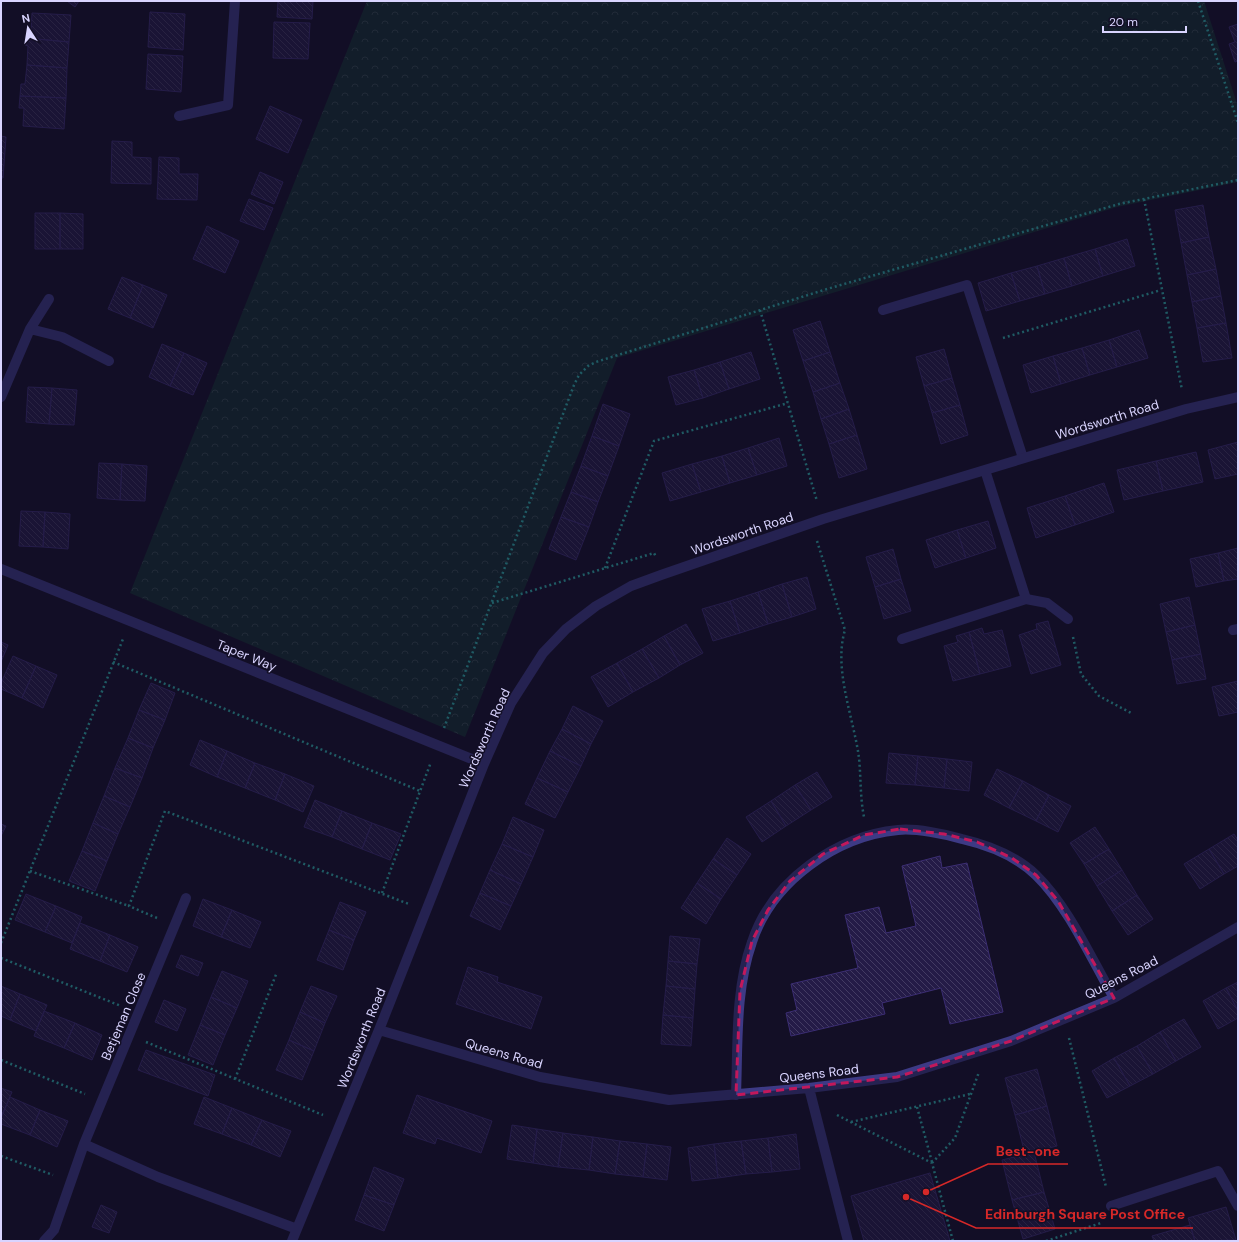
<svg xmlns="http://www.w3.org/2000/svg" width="1239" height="1242" font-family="'DM Sans',sans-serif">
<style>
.forest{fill:url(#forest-crowns)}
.building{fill:url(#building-back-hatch);stroke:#3b2d73}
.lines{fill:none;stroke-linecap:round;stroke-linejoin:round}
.path{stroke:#2fb8b0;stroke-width:2.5;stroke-dasharray:2 3;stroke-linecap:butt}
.service{stroke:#3d3a85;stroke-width:10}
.minor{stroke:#3d3a85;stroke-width:10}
.marked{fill:none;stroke:#c2185b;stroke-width:3;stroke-dasharray:8 5;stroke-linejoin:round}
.labels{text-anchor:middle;stroke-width:3;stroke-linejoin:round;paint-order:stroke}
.street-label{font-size:13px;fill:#d9d4ff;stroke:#130f26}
.leader{fill:none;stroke:#d62828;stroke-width:1.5}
.callout-dot{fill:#d62828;stroke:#130f26;stroke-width:1.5}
.callout-label{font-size:14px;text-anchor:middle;font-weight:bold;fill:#d62828;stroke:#130f26;stroke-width:3;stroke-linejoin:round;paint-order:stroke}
</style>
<defs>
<pattern id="forest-crowns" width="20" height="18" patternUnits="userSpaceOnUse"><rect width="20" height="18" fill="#12302f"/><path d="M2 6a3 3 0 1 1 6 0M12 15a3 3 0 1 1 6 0" fill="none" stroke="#344d4e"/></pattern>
<pattern id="building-back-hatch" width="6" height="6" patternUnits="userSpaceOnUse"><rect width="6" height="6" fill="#241b47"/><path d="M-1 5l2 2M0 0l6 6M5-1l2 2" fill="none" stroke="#433b63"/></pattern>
</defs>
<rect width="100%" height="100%" fill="#130f26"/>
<path class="forest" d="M367,1H1204L1238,107V182L1117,207L617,358L465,737L130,593Z"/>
<path class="building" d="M67,1H79L75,7Z
M278,1H313L312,19L277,17Z
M150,12L185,14L183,50L148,47Z
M32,13L71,15L69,42L26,38V31L31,32Z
M274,22L310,23L308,59L273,58Z
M1238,24V61L1235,62L1229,44L1235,42L1229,27Z
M26,38L69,42L67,68L27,65L28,46L25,45Z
M148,54L183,56L181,92L146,89Z
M27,65L67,68L66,98L20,96L21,84H25Z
M20,96L66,98L64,129L23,126L24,108H19Z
M270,106L302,120L288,153L256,139Z
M1,136L6,137L3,178H1Z
M112,141L132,142V157L151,158V184L111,183Z
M159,157L179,158V174H198L197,200L157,199Z
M260,172L283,182L274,204L251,194Z
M249,199L273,208L264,230L240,221Z
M1203,205L1209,237L1181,243L1175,210Z
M35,213H60V249H35Z
M60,213L83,214V249H60Z
M207,226L239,241L225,273L193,259Z
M1209,237L1216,269L1187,275L1181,243Z
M1127,239L1135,266L1103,276L1095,249Z
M1095,249L1103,276L1072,286L1064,258Z
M1064,258L1072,286L1045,294L1037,266Z
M1037,266L1045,294L1020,301L1011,273Z
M1216,269L1221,296L1192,302L1187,275Z
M1011,273L1020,301L986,311L978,283Z
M122,277L143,285L130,318L108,309Z
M143,285L167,295L153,328L130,318Z
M1221,296L1226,323L1197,328L1192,302Z
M820,321L830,352L803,361L793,330Z
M1226,323L1232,358L1203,362L1197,328Z
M1139,330L1148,358L1117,367L1109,340Z
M1109,340L1117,367L1090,375L1082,348Z
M162,344L184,353L170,386L149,377Z
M1082,348L1090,375L1061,384L1053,356Z
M944,349L952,378L924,386L916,357Z
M751,352L760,379L729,389L720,362Z
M830,352L840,383L813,392L803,361Z
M184,353L207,363L193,395L170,386Z
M1053,356L1061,384L1031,393L1023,365Z
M720,362L729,389L703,398L694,370Z
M694,370L703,398L676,405L668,377Z
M952,378L960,405L932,413L924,386Z
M840,383L849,409L821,419L813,392Z
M28,387L52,388L49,424L26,422Z
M52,388L77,390L74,425L49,424Z
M603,404L630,414L619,446L592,436Z
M960,405L968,435L941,444L932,413Z
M849,409L857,435L829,444L821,419Z
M857,435L867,469L839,478L829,444Z
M592,436L619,446L608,476L581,466Z
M779,438L787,466L757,475L748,448Z
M1238,442V474L1215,479L1208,450Z
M748,448L757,475L730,483L722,456Z
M1196,452L1203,482L1163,491L1156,461Z
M722,456L730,483L701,492L692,464Z
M1156,461L1163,491L1124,500L1117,470Z
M99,463L122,464L120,500L97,498Z
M122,464L147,466L145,501L120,500Z
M692,464L701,492L670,501L662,473Z
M581,466L608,476L598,502L571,492Z
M1104,483L1114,512L1075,525L1065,496Z
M571,492L598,502L589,527L561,517Z
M1065,496L1075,525L1036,538L1027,508Z
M21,511L45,512L43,547L19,546Z
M45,512L70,514L68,549L43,547Z
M561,517L589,527L576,560L549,549Z
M988,521L996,548L966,558L957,530Z
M957,530L966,558L935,568L926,540Z
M1238,548V579L1224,581L1218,553Z
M893,549L901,579L875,587L866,557Z
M1218,553L1224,581L1196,587L1190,559Z
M807,577L816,609L792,617L782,584Z
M901,579L911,611L884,619L875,587Z
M782,584L792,617L768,624L758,592Z
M758,592L768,624L740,633L730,601Z
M1189,597L1195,625L1166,632L1160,604Z
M730,601L740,633L713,641L702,609Z
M1048,621L1061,665L1031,674L1019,635L1037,629L1036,624Z
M686,624L703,653L680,665L664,636Z
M1195,625L1201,654L1172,660L1166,632Z
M982,628L984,634L1002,630L1011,666L980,674L969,632Z
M969,632L980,674L953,681L944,646L958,642L956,636Z
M664,636L680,665L659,678L642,649Z
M1,642L8,645L1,662Z
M642,649L659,678L633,692L617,663Z
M1201,654L1206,679L1177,684L1172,660Z
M13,656L36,666L22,698L1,689V683Z
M617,663L633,692L608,707L591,677Z
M36,666L57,675L43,708L22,698Z
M1238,681V712L1219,716L1212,687Z
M151,683L175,693L165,720L139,710Z
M573,706L603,721L591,744L562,729Z
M139,710L165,720L153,748L128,738Z
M562,729L591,744L581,766L550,751Z
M128,738L153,748L142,778L115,768Z
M200,740L227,751L217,777L190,765Z
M227,751L255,763L245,788L217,777Z
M550,751L581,766L568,792L537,778Z
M889,753L918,756L915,785L886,783Z
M918,756L947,759L944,788L915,785Z
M947,759L972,762L969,791L944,788Z
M255,763L285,774L275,800L245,788Z
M115,768L142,778L130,807L104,796Z
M997,769L1023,781L1009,808L984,795Z
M817,772L832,797L811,810L795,785Z
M285,774L314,786L303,812L275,800Z
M537,778L568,792L555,818L525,804Z
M1023,781L1049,795L1036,821L1009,808Z
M795,785L811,810L786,826L771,801Z
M1049,795L1071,806L1058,832L1036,821Z
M104,796L130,807L118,834L93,823Z
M315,800L342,811L332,837L304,827Z
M771,801L786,826L762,842L746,817Z
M342,811L372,823L362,849L332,837Z
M513,817L544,830L533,857L502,844Z
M93,823L118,834L107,861L82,851Z
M372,823L401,834L390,860L362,849Z
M1,824L6,826L1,836Z
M1095,827L1109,849L1084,864L1070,843Z
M1234,834L1238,840V866L1224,874L1209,849Z
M727,838L751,854L737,875L713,859Z
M502,844L533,857L521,884L490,870Z
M1109,849L1122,870L1097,886L1084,864Z
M1209,849L1224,874L1200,889L1184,864Z
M82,851L107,861L95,891L69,881Z
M940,856L942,868L967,863L1003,1012L950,1024L941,988L882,1003L885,1014L791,1036L786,1013L797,1010L791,984L858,968L845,915L879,907L886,933L916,926L902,866Z
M713,859L737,875L721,899L697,883Z
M490,870L521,884L511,906L480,893Z
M1122,870L1137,895L1112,911L1097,886Z
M697,883L721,899L706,924L681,908Z
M480,893L511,906L500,930L470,916Z
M26,894L56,906L45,932L15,920Z
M1137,895L1153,919L1128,935L1112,911Z
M203,899L232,910L221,937L193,926Z
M340,902L366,912L354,940L329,930Z
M56,906L82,917L72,943L45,932Z
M232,910L261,922L250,948L221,937Z
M80,923L110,935L100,961L70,949Z
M329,930L354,940L343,970L317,960Z
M110,935L138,947L127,972L100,961Z
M670,936L700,939L697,964L668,961Z
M181,955L203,963L198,976L176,967Z
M668,961L697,964L695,989L666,986Z
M468,967L498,977L497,982L542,997L531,1029L456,1004Z
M222,971L248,981L237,1008L211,997Z
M1238,982V1011L1226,988Z
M1,986L20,994L10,1020L1,1016Z
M311,986L337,996L325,1023L300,1012Z
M666,986L695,989L693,1018L663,1015Z
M1226,988L1238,1011V1018L1218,1029L1203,1001Z
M20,994L47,1005L36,1031L10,1020Z
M211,997L237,1008L225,1035L200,1025Z
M164,1000L186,1009L177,1031L155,1022Z
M44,1011L75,1023L64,1048L34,1036Z
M300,1012L325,1023L314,1051L289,1040Z
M663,1015L693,1018L691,1046L661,1044Z
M1184,1019L1201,1047L1176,1061L1160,1032Z
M75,1023L102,1035L92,1060L64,1048Z
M200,1025L225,1035L213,1065L188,1055Z
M1160,1032L1176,1061L1153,1074L1137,1046Z
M289,1040L314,1051L302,1080L276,1070Z
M1137,1046L1153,1074L1130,1086L1114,1058Z
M146,1050L215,1075L208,1096L138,1070Z
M1114,1058L1130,1086L1107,1098L1092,1071Z
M1037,1069L1047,1106L1015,1115L1005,1078Z
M1,1088L12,1092L1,1117Z
M417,1095L492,1121L481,1153L437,1138L435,1144L403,1133Z
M10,1097L40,1110L30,1135L1,1124V1118Z
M204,1097L232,1108L222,1134L194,1124Z
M1047,1106L1057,1146L1025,1154L1015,1115Z
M232,1108L262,1120L251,1145L222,1134Z
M40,1110L68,1121L57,1147L30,1135Z
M262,1120L291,1131L280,1157L251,1145Z
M512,1125L537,1129L533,1163L507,1159Z
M537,1129L563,1133L558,1167L533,1163Z
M563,1133L593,1137L589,1170L558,1167Z
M796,1134L800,1169L772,1172L768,1138Z
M593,1137L620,1141L615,1174L589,1170Z
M768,1138L772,1172L746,1174L741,1141Z
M620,1141L647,1144L643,1177L615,1174Z
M741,1141L746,1174L718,1178L714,1144Z
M647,1144L671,1147L667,1180L643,1177Z
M714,1144L718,1178L692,1181L688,1148Z
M1034,1152L1044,1192L1012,1200L1002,1160Z
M374,1167L404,1179L394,1205L364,1195Z
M930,1173L950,1241H864L851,1196Z
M1044,1192L1055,1229L1023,1239L1012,1200Z
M364,1195L394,1205L384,1231L355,1220Z
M101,1205L117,1212L109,1233L92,1227Z
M1226,1207L1236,1240L1195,1241L1188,1218Z
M1190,1225L1195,1241H1154L1152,1236Z"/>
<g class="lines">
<path class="path" d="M1198,1L1238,123
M1144,199L1182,390
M760,310L817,501
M1003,338L1161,290
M817,541L845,630C833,669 854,719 859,758C861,778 860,797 864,817
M605,568L654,441L788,403
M492,603L654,553L656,557
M1073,637L1081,674L1099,696L1133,714
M113,662L420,791
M444,728L574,385L579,375L588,366L596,362L827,289L1119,204L1238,180
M30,871L129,906
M382,893L431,762
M157,918L129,906L165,811L409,904
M1,943L123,639
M1,958L121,1006
M1069,1038L1106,1187
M146,1042L323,1115
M1,1060L85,1094
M235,1079L277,972
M917,1107L932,1162
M837,1115L932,1163L953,1241
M851,1122L970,1094
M1,1156L53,1175
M932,1163L955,1138L979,1072
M1046,1241L1101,1223"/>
<path class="service" d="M883,310L967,285L1023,458
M902,639L1026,599L1047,603L1068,619
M1111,1206L1218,1171L1238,1206"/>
<path class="minor" d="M179,116L228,105L235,1
M30,329L62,337L109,361
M1,397L30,329L49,299
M985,470L1026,599
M1,569L484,764
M1233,630L1238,629
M379,1030L540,1077L669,1100L809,1088L897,1077L1011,1041L1114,998L1238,927
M809,1088L848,1241
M736,1095C738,1044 735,990 752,942C772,881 836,836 898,830C915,828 945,834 962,839C988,845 1016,856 1036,875C1068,906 1091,958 1114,998
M84,1144L158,1177L297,1229
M44,1241L54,1230L84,1144L186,898
M292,1241L379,1030L484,764L511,703L543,653L566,629L596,606L631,586L661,575L823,519L1186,409L1238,397"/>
</g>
<path d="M0 0H1239V1242H0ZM900,829L944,834L977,842L1012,858L1036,875L1058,901L1114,998L1011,1041L897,1077L736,1095L740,991L752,941L768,910L790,881L823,854L864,835Z" fill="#130f26" fill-opacity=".55" fill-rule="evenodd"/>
<path class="marked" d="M900,829L944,834L977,842L1012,858L1036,875L1058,901L1114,998L1011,1041L897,1077L736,1095L740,991L752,941L768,910L790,881L823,854L864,835Z"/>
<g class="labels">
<g class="street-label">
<text transform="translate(1107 419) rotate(-17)" y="5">Wordsworth Road</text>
<text transform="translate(742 533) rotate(-19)" y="5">Wordsworth Road</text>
<text transform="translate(247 655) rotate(22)" y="5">Taper Way</text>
<text transform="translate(484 738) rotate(-66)" y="5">Wordsworth Road</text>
<text transform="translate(1121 977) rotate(-27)" y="5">Queens Road</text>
<text transform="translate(123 1016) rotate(-67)" y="5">Betjeman Close</text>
<text transform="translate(361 1038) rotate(-68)" y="5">Wordsworth Road</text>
<text transform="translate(504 1053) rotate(16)" y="5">Queens Road</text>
<text transform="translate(819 1073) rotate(-7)" y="5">Queens Road</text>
</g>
</g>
<path class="leader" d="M926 1192L988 1164H1068M906 1197L976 1228H1193"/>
<g class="callout-dot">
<circle cx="926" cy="1192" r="4"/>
<circle cx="906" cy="1197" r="4"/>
</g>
<g class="callout-label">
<text x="1028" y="1156">Best-one</text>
<text x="1085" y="1219">Edinburgh Square Post Office</text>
</g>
<rect width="1239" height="1242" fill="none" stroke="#d9d4ff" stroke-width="4"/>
<g transform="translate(28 28) rotate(348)" stroke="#130f26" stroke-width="3" paint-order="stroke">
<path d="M0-3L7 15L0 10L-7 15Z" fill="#d9d4ff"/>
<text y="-6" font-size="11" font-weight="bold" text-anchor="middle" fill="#d9d4ff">N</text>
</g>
<path d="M1103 26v6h83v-6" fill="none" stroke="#d9d4ff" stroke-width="2"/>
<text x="1109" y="26" font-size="12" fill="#d9d4ff" stroke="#130f26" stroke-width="3" paint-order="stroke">20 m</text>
</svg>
